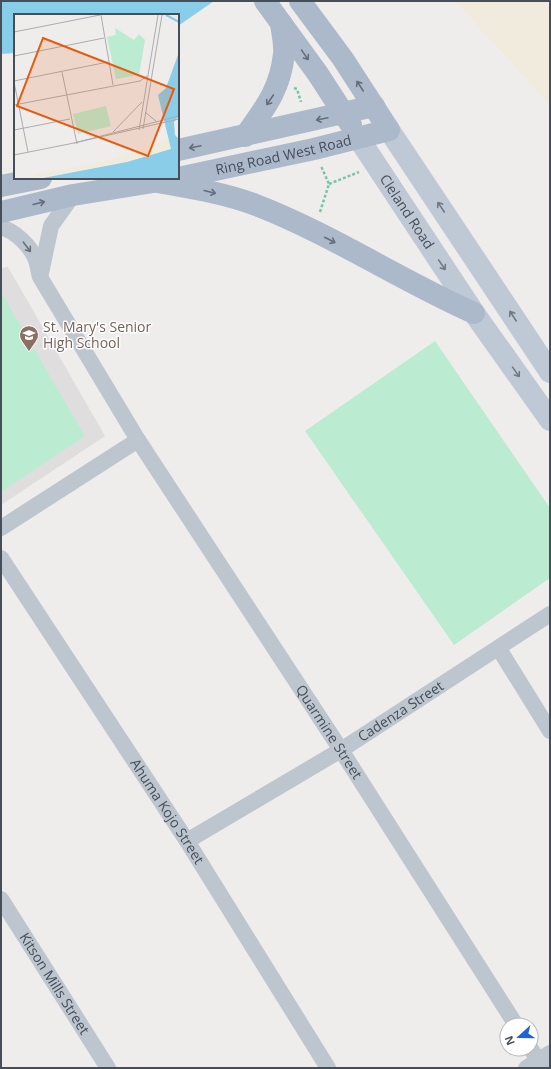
<svg xmlns="http://www.w3.org/2000/svg" width="551" height="1069" font-family="'Open Sans',sans-serif">
<style>
.education{fill:#e0ddde}
.green{fill:#bbecd1}
.sand{fill:#f0ebdc}
.water{fill:#89cde8}
.lines{fill:none;stroke-linecap:round;stroke-linejoin:round}
.path{stroke:#74c9a5;stroke-width:2.5;stroke-dasharray:3 2;stroke-linecap:butt}
.minor{stroke:#bdc5ce;stroke-width:16}
.secondary{stroke:#bfc8d5;stroke-width:22}
.primary{stroke:#acb9cb;stroke-width:22}
.oneway{stroke:#646e7b}
.oneway2{stroke:#707984}
.oneway3{stroke:#69727c}
.labels{text-anchor:middle;stroke-width:3;stroke-linejoin:round;paint-order:stroke}
.street-label{font-size:14px;fill:#454e59;stroke:#fff}
.education-label{font-size:14px;fill:#785e54;stroke:#fff;text-anchor:start}
.inset-river{fill:none;stroke:#89cde8;stroke-width:2}
.inset-road{fill:none;stroke:#abadb1;stroke-width:1}
.view{fill:#e8590c;fill-opacity:0.15;stroke:#e8590c;stroke-width:2}
.inset-edge{fill:none;stroke:#454e59;stroke-width:2}
</style>
<rect width="100%" height="100%" fill="#efecec"/>
<path class="education" d="M8,267L105,436L1,505V268Z"/>
<path class="green" d="M1,292L85,436L1,492Z
M435,341L550,508V578L454,645L305,431Z"/>
<path class="sand" d="M455,1H544L550,10V105Z"/>
<path class="water" d="M1,1H214L178,26V15H15V53L1,54Z"/>
<g class="lines">
<path class="path" d="M294,88L297,89L301,102
M329,184L359,172
M320,212L329,184L321,166"/>
<g class="minor">
<path id="s1" d="M1,227C14,231 30,245 35,258C38,264 38,271 40,277L138,440L341,750L516,1025"/>
<path d="M41,273L51,226L73,195"/>
<path d="M1,528L138,440"/>
<path id="s2" d="M1,558L187,841L328,1068"/>
<path d="M499,649L550,731"/>
<path id="s3" d="M187,841L341,750L550,614"/>
<path id="s4" d="M1,899L108,1068"/>
<path d="M531,1049L543,1068"/>
<path d="M526,1068L550,1053"/>
</g>
<g class="secondary">
<path d="M389,130L550,372"/>
<path id="s5" d="M359,139L474,313L550,420"/>
</g>
<g class="primary">
<path d="M265,1L318,74L351,125"/>
<path d="M245,136C265,108 280,90 284,54C285,44 282,33 281,23"/>
<path d="M178,150L374,106"/>
<path id="s6" d="M178,178L314,149L389,130L343,59L300,1"/>
<path d="M158,182C191,188 224,193 256,205C331,234 400,280 474,313"/>
<path d="M1,186L41,178"/>
<path d="M1,212L73,195L172,179"/>
</g>
</g>
<defs><path id="oneway-shaft" d="M-6 0H5M1.5-3L5.5 0L1.5 3" fill="none" stroke-width="1.6" stroke-linecap="round" stroke-linejoin="round"/></defs>
<g class="oneway">
<use href="#oneway-shaft" transform="translate(305 55) rotate(55)"/>
<use href="#oneway-shaft" transform="translate(360 86) rotate(-123)"/>
<use href="#oneway-shaft" transform="translate(270 100) rotate(124)"/>
<use href="#oneway-shaft" transform="translate(322 119) rotate(168)"/>
<use href="#oneway-shaft" transform="translate(195 147) rotate(168)"/>
<use href="#oneway-shaft" transform="translate(210 192) rotate(14)"/>
<use href="#oneway-shaft" transform="translate(39 203) rotate(-14)"/>
<use href="#oneway-shaft" transform="translate(330 240) rotate(27)"/>
</g>
<g class="oneway2">
<use href="#oneway-shaft" transform="translate(441 207) rotate(-124)"/>
<use href="#oneway-shaft" transform="translate(442 265) rotate(56)"/>
<use href="#oneway-shaft" transform="translate(513 316) rotate(-123)"/>
<use href="#oneway-shaft" transform="translate(516 372) rotate(55)"/>
</g>
<use class="oneway3" href="#oneway-shaft" transform="translate(27 247) rotate(53)"/>
<defs>
<g id="school-pin" transform="scale(1)"><path d="M0 17L-7.5 6A9.5 9.5 0 1 1 7.5 6Z" fill="#8d6e63" stroke="#fff"/><path d="M0-5L7-2L0 1L-7-2ZM-4 1L0 2.5L4 1V4Q0 6-4 4Z" fill="#fff"/></g>
</defs>
<g fill-rule="evenodd">
<use href="#school-pin" x="29" y="335"/>
</g>
<g class="labels">
<g class="street-label">
<text dy="5" stroke="none"><textPath href="#s6" startOffset="108">Ring Road West Road</textPath></text>
<text dy="5" stroke="none"><textPath href="#s5" startOffset="87">Cleland Road</textPath></text>
<text dy="5" stroke="none"><textPath href="#s3" startOffset="250">Cadenza Street</textPath></text>
<text dy="5" stroke="none"><textPath href="#s1" startOffset="606">Quarmine Street</textPath></text>
<text dy="5" stroke="none"><textPath href="#s2" startOffset="303">Ahuma Kojo Street</textPath></text>
<text dy="5" stroke="none"><textPath href="#s4" startOffset="100">Kitson Mills Street</textPath></text>
</g>
<g class="education-label">
<text x="43" y="332">St. Mary's Senior<tspan x="43" dy="16">High School</tspan></text>
</g>
</g>
<g transform="translate(14 14)">
<rect width="165" height="165" fill="#efecec"/>
<path d="M101,14L120,26L125,20L131,26L125,61L102,65L93,23L102,21ZM92,92L97,112L64,120L59,100Z" fill="#bbecd1"/>
<path d="M155,124L157,135L146,138L99,151L19,164L20,161L96,146Z" fill="#f0ebdc"/>
<path d="M165,38V102L160,108L161,121L165,125V164H29L113,148L157,135L144,81L152,74Z" fill="#89cde8"/>
<path class="inset-river" d="M152,1L165,8"/>
<path class="inset-road" d="M87,1L99,71M0,18L86,1M0,42L90,24M48,58L63,130M0,67L94,48M0,68L14,138M0,91L126,67L133,62M131,98L143,108M129,115L148,1M0,116L56,105M125,116L144,1M99,118L128,88M60,129L165,102M60,129L165,105M0,141L60,129"/>
<path class="view" d="M29,24L160,75L134,142L3,92Z"/>
<rect width="165" height="165" class="inset-edge"/>
</g>
<rect width="551" height="1069" fill="none" stroke="#454e59" stroke-width="4"/>
<g transform="translate(519 1037) rotate(249)"><circle r="19" fill="#ffffff" stroke="#b5b8bd"/>
<path d="M0-3L7 15L0 10L-7 15Z" fill="#1f62d6"/>
<text y="-6" font-size="11" font-weight="bold" text-anchor="middle" fill="#454e59">N</text>
</g>
</svg>
